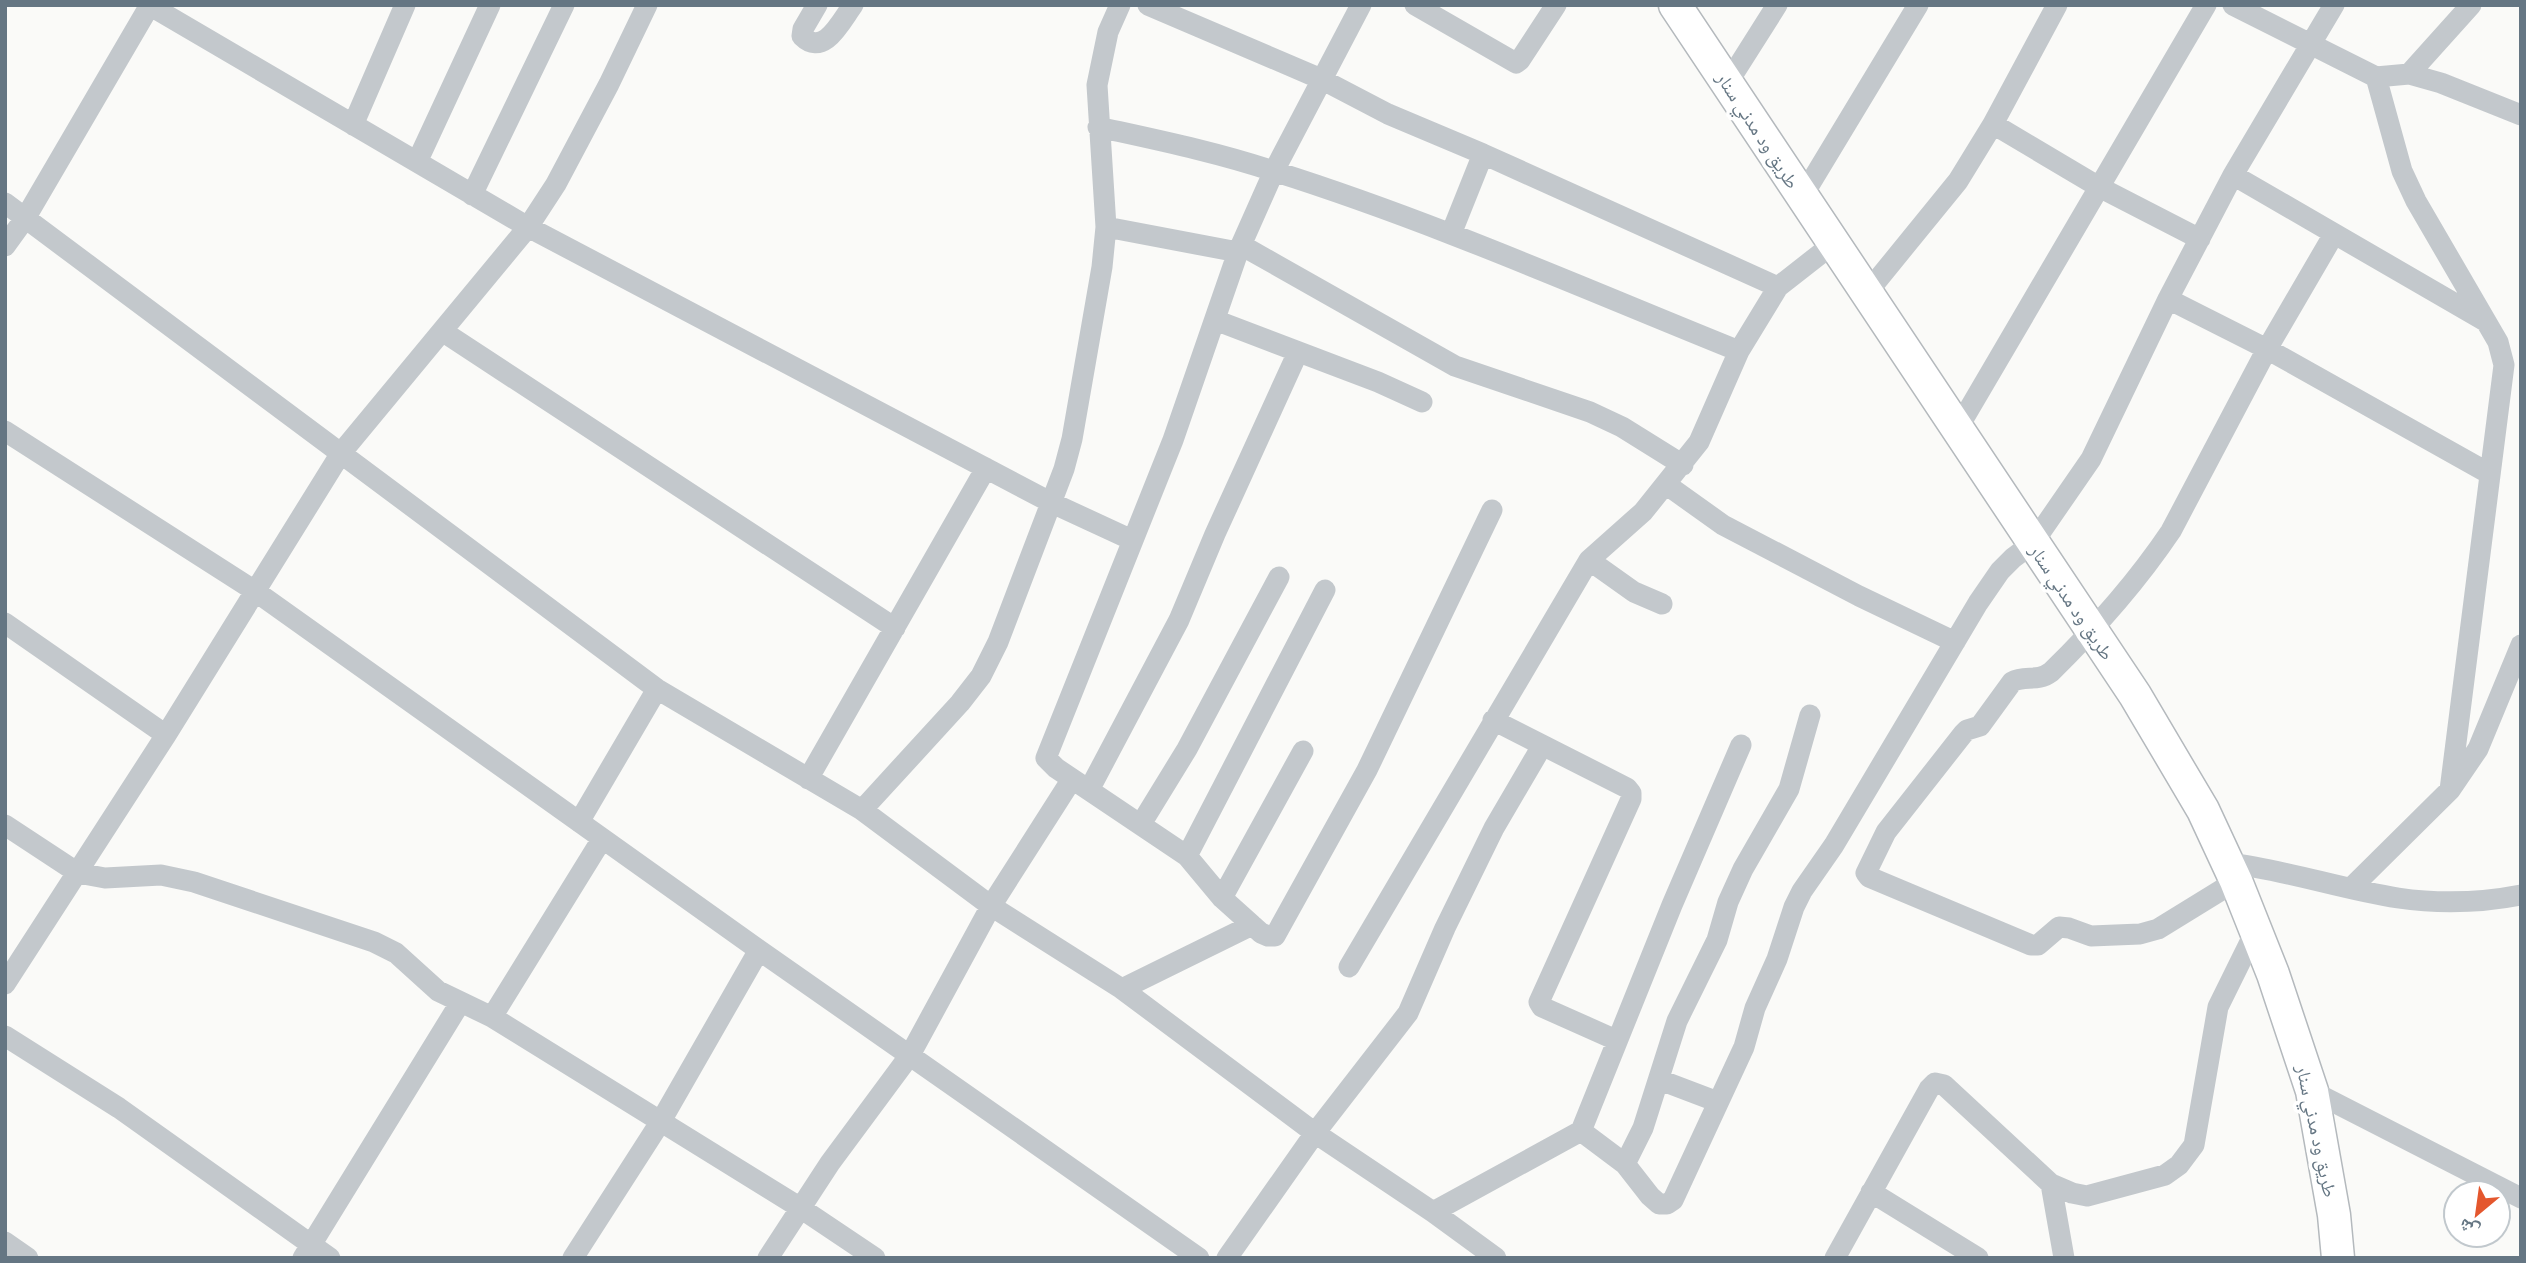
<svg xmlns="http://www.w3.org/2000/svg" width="2526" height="1263" font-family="Cabin,'Noto Naskh Arabic',sans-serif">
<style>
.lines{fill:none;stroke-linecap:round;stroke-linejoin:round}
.highway-casing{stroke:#b4b9bd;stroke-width:35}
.minor{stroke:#c3c8cc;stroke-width:21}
.highway{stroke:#fff;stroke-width:32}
.labels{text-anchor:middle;stroke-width:7;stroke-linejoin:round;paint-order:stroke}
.street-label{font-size:19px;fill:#657683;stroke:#fff}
</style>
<rect width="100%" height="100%" fill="#fafaf8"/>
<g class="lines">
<g class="highway-casing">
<path id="highway" d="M1675,5L2135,695L2203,810L2236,881L2273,974L2312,1091L2334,1215L2338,1258"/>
</g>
<path class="minor" d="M149,5L528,227L1052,503L1132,540
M817,5L803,29L802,36C824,58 841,21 853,5
M1148,5L1321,79L1388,114L1483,154L1778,287L1833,244
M1361,5L1274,171L1238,252L1173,440L1046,758L1056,768L1187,856L1222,898L1261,933L1268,936H1275L1367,770L1492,510
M1415,5L1516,63L1520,60L1556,5
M2233,5L2376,77L2409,74L2441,83L2521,115
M2409,74L2471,5
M2376,77L2402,171L2416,201L2498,342L2504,365L2450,790
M1727,84L1777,5
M1993,124L2099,187L2200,239
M353,125L405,5
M1098,127C1157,140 1216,152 1273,171C1432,221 1585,289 1739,351
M417,162L490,5
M2233,175L2485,321
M472,195L564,5
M1802,197L1918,5
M5,203L657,689L862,810L991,906L1122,989L1315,1133L1433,1212L1496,1258
M1106,227L1238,252
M1451,234L1483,154
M1241,245L1455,366L1590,412L1622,427L1683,465
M5,246L26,217L150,5
M1866,294L1958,181L1993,124L2057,5
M2168,299L2267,349L2490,474
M1215,320L1378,382L1422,402
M442,331L895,628
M1958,428L2206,5
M5,431L255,591L759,950L1199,1258
M1667,485L1723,525L1859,596L1955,642
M1589,560L1634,592L1662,604
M5,623L166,735
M1493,720L1627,788L1631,793V799L1539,1002L1542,1007L1616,1040
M808,779L986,468
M1089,790L1179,620L1215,534L1298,352
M862,810L960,703L981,676L998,642L1064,469L1072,439L1102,267L1106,227L1097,85L1108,32L1120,5
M579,822L657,689
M1141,824L1187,749L1279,577
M5,825L78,873L105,878L161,875L194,882L374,942L396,953L438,991L492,1017L799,1207L875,1258
M1187,856L1325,590
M2229,863C2286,870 2341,889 2398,898C2439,904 2480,903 2521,895
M2236,881L2158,929L2140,934L2091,936L2069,928L2059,927L2038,945H2031L1869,877L1866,873L1886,832L1963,734L1967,730L1980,726L2012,682C2025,674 2036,683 2051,672C2095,629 2136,583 2171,531L2267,349L2334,234
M2351,888L2450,790L2478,749L2521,645
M1222,898L1303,751
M1349,967L1589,560L1643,512L1699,442L1739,351L1778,287
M5,984L166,735L341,453L528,227L556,184L609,84L647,5
M1122,989L1252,925
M492,1017L602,839
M5,1036L119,1108L330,1258
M1660,1080L1718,1102
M2312,1091L2521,1198
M1581,1131L1625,1164L1650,1196L1659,1204H1667L1673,1200L1744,1047L1755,1008L1777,959L1794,907L1802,891L1834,845L1978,603L2000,571L2013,558L2033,543L2091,459L2168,299L2233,175L2334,5
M1625,1164L1643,1128L1677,1021L1717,940L1728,902L1743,869L1789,789L1810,715
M2051,1184L2064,1258
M1871,1192L1978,1258
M1433,1212L1581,1131L1672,905L1741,745
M5,1242L28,1258
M303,1258L460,1003
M573,1258L661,1121L759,950
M768,1258L830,1163L910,1055L991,906L1072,779
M1227,1258L1315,1133L1408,1013L1445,928L1494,828L1542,746
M1835,1258L1929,1089L1935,1083L1944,1085L2051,1184L2072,1193L2087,1196L2165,1175L2179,1165L2194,1145L2218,1007L2256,930"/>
<use href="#highway" class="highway"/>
</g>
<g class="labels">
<g class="street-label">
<text transform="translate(1758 130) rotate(57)" y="7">طريق ود مدني سنار</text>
<text transform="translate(2072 602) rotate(56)" y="7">طريق ود مدني سنار</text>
<text transform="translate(2317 1131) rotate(78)" y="7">طريق ود مدني سنار</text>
</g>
</g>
<rect width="2526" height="1263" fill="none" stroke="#657683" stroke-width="14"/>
<g transform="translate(2477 1214) rotate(209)"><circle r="33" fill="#ffffff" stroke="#c1c8cd" stroke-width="2"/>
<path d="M0-5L12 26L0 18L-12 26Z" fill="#e4572e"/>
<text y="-10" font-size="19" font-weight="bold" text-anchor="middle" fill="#657683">ش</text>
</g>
</svg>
